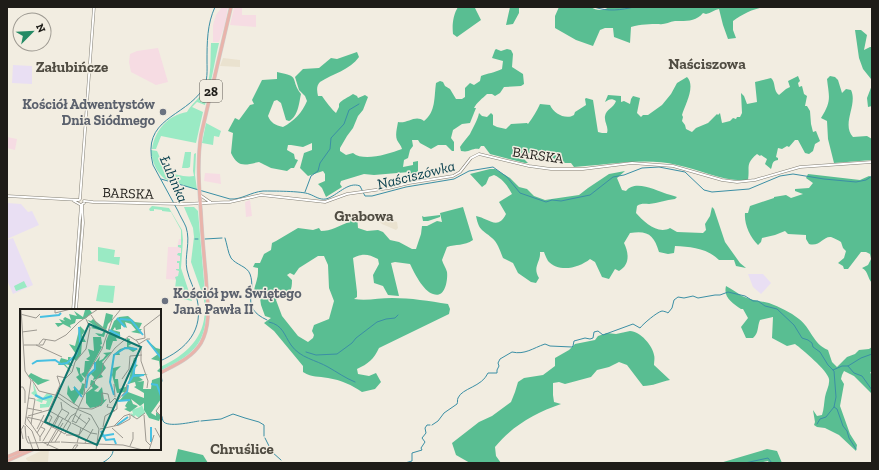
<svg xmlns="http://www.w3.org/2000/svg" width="879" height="470" font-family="'Zilla Slab',serif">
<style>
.built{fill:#eae2cf}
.industrial{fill:#f6dce3}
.education{fill:#e9dff3}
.green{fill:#9aeac4}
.forest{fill:#59be92;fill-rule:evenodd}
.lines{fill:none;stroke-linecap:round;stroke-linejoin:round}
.stream{stroke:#3b8fa5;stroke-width:1}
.tertiary-casing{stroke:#837f74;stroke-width:3}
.primary-casing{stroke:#cecdcc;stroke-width:4}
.tertiary{stroke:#fff;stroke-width:2}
.primary{stroke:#e9b4ab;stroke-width:3}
.worship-dot{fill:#6b7280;stroke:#f2ede1;stroke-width:1.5}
.labels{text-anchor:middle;stroke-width:3;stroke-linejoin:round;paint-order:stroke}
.shield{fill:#f2ede1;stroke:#5e5b54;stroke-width:1}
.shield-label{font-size:13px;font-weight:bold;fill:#1e1c18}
.worship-label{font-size:14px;font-weight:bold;fill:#5b616d;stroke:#f2ede1;text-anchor:end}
.street-label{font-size:14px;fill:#1e1c18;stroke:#f2ede1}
.neighbourhood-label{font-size:15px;font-weight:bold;fill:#504c42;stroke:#f2ede1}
.water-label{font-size:15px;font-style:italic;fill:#0a414f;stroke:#f2ede1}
.inset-river{fill:none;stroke:#47c0e2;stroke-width:2}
.inset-road{fill:none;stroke:#9d9991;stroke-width:1}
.view{fill:#0f766e;fill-opacity:0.15;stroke:#0f766e;stroke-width:2}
.inset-edge{fill:none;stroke:#1e1c18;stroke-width:2}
</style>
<rect width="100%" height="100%" fill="#f2ede1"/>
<path class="built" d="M223,58L240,60V67L220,66Z
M383,217L397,222L398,228L396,230L382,224L380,222Z
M45,449H49L48,462L42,463L28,461L26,459V458Z"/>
<path class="industrial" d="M222,7H228L225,24L219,42H213V25L216,15Z
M234,8H242V15H256V27L230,25Z
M158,48L168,82L156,85L131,72L129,62L130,54L137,51Z
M7,137L17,139L15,150L7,148Z
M205,173L220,174L221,184L204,181Z
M250,200L252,216L246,217L245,202Z
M179,239H182L178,280L166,279L168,248V247H177Z"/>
<path class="education" d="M13,65L32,66V84L12,83Z
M7,203L21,204L28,212L32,211L39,225L7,239Z
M13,238L33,285L13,294L7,280L8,254L7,240Z
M748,274H763L771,283L761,294L753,287Z"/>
<path class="green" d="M211,43H219C214,64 211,85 205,105L197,102L192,107L203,112L196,143L161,136L156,149H152C155,130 168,115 187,112C192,103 200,98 205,90C212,77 210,58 211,43Z
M206,123L221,131L219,137L214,136L213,145L202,143Z
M151,150L157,151C161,158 161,166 165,173C175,173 184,178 194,176L193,171L194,154L196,153L195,175L197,190L165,179C156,172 152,161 151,150Z
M185,152H191V153L190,167L188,168H182Z
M152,206L169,208L182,230L183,240L181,268L192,301L174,297L176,280L175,277L178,276L179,271L176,270V269H179V263H177V261H180V256L177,255L178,253H181V248L178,247V245H181V230L171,212L162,211V210L154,209V211H150L149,209Z
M184,207H194L198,211L205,293H202L191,262L194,237L193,228Z
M98,247L115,250L114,257H120L119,265L98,261Z
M24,281L27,287L16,291L14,286Z
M99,285L115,286L113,303L96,301Z
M203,295H206C207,322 207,343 182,359C175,364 167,367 160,371V367C191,353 211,331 203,295Z"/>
<path class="forest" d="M458,7L475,8L481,20L457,37L453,34C452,25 453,15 458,7Z
M510,7H519V13L513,24L506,25Z
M559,7H591C596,11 604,11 609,7H767C754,8 743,14 733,21V30L736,38L728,39L723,25L719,9C714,10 711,13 706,14L703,13C696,22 685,21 675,21C669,22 664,25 659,24C650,24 641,24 631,27L630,43L614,37L613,28H605L600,30L593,46L576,40L555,28V16Z
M855,30H861L867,35L864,50L870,47H872V106L868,107L867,98L872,85L871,79L863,69L859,58Z
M496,49L501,51L507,49L511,50L513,54L512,67L523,74L524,84L521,86L504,87L500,93L495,96L492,94H487C483,98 476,103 474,108H476L470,123L462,124L453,130L451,138L454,142V151H452L446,145H438L431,149L420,143L418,140H412L413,146L410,150L408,158L404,160L403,167L413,165V162L418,161V172L420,174L406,181V178L411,174L409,172L374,175L364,174L341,181L340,184L342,187L326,197L322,188L318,184L325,181V174L323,171L308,176L300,168L304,153L312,150V143L303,147L291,145H288L287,150L294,154L295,159L298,160L294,168H291L287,171L271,168L259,162C245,165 238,168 231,153L233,133L228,131L235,118L239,120L250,105L254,104L252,100L262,80L277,79V72C302,77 289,78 301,94C299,103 298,117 289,121L286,120L281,103L277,100L274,101L268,116C271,123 275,125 283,127C294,121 302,113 307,101L305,96L299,90L295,77L303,69L319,68L331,58L337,59L357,52L359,57C350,70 332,74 320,82C316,86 317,91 318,96H322C324,99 333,111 336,113L339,107V104C342,99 348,98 353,94L357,96L358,98L365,95L368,97L363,110L358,116L353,128L347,136L340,148V151L346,155L353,153C364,162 388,154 402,149C401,145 399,144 397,140C395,135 397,128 398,122C408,124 415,114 424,121C436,112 434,97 436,83L440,81L443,82L445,86L450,89L456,99H462L465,97V88L470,83L474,85L480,81L481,76C488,73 494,73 502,69L503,61L492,58L495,50Z
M798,76L800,81L798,83L799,87L802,86L804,94L807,96L805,106H807L810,111L811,124L813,132L816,131L820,141L815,144L813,151L809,154L805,153L798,140H795L789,147L787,146L782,149L778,148L776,157L778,158V160C771,161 773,165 771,169L765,164L767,159L761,155L760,156L757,154C745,164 750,167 748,180C722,182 702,170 677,165C645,157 607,165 574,167L571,163H563L551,157L541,161L536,157V151H532L522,157L528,163H525L490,154L484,146H481L479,149C471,148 470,153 461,151L460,147C463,142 467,138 470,134C473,128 478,119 479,113L482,116L487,117L491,113L493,115V125L497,127L506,129L511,124L527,123L528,124C533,117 537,111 540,104L550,105C554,114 566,120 574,115L575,112L586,105L585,99L586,98L593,100L598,132L602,133H607C609,127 604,122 605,116C606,109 614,108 616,101C612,98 609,99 605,102L608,95L621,96V102L624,101L630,104L631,99L633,96L640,98L637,113L641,117L643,115H648L662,105L671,94L677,83L687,77C696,86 685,105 682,115L683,117L682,121L685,125L686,129L692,132L696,128L708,123L717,114L718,115L720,113L722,123L730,121L733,118L736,119L737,117H740L742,113L741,93L744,96L747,104L757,102L755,82L771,78C776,82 773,91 779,95L786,89L790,87L788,81Z
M830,76L835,77L838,80L842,93L846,89L851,90C858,105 841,124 853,137L867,136L872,139V160L834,163L828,139L827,121L821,118C832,101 829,97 827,79Z
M490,169H495L510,178L519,187L527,189L534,196L545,200L579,195L588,188L609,174L625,171L617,178L622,190L626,191C635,179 657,191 667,194C671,195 674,196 677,197L675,199C666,200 658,203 649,204C645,204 641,203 637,206L636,213C644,222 658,235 670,228L677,232L703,233L706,230L705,224L710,216L712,207L714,209L725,242L740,263L746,268L736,266L734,260H719C707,248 691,247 675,246L674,253L668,254L659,252C654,235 648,230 630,233L624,243C629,253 630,265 619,271L615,269L609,279L602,277L595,262L590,259C579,268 559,273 548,261C547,259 545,255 544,252H540C541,262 532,267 539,278L536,283L531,282L518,273L513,263L503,258C500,251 498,243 492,238C482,229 479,231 476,216C488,218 498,231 506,214L499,202L512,194C507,185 503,179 494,175L489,177L486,184L482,187L470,174Z
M808,174L860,180L869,176L872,177V283C867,278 869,272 862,268L868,265L871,259L870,254L866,252H861L848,269H844L843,266L838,263L844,258L846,251L843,248L841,242C838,240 834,238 831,237C823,236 820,247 809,244L806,239V235L788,234L785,231L775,235L762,238L761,242L758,245C750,237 744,224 745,213H748L750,206L774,198V197L786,195L791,198L803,194L795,191V189L809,188L813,183L806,178Z
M463,207L473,240C464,246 456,244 447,247L442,260C443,264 446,268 447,272C448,280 445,299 433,294C423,291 414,272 410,264L395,262L391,263L399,296L388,295L383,286L374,283L373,275L379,264L378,259C368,254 363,253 353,258L357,292V297L354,299C367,301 379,298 392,298C411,298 429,301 448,304L450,309L449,314L379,348C374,359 368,364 357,369L358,374L369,376L376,373L381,382L375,389L362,392C352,385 341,380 328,378C318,376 313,378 303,372V366L274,331L264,323L271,318L265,316L261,305L260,298C251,290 255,289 257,279C258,276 258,272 258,268L253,267L255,263H260L264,254L271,250L272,243L276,241L298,228L313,230L319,228L321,231C331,231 339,226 349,222L351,214L357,215L358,228L367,231L378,230L383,232L390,240L399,242L412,249H416L421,234L422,226H427L437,221L442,222L440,213ZM318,256H324L328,265L329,288L334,301L329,319L314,325L312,331L314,335L313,338L308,342L298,336L282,316L276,300L278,297L282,299C290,292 292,291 292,280L287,275L290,273L294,275L299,268Z
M440,215V217L428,221H423L422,216L424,217Z
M726,286C732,289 737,293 742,296C750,300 760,301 769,303C780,307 790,312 799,319C811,328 813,344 828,350L832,362L837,367L847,357L855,354L859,350L869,349L872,347V370L870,373L872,374V394L854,376L844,371L842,375L841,379L844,384L840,406L850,434L857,445L856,451L839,435L825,428L817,427L814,425L815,422L813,410L817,416L822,415C824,409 824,403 825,397C826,391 830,385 829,379C828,371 802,349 795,344L787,346L772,338L773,317L760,320C757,327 759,333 753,338H746L741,327L748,318L743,309H741C733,303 723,298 726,286Z
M630,331C640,331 653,346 654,355C655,358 654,362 654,365L670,380C660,382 653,386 643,386L627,365L619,362L609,367L597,370L591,377L565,384L559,382L553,383V395L554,402L561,404C535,413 512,426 495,447L496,456L501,463H470L456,455L452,443L479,422L492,416L511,402L515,392L518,382L524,378L543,375L555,366V358L569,350L575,344L595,340L598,336L607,333L616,334Z
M178,449L203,455L208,463H175Z
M767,449L777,451L782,463H769L768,461L759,463H720Z"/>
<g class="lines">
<path class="stream" d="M594,7C608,12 621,10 634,7
M161,179L230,199C241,200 251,192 263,191C272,191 302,191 309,194C315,196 319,200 326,199C337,196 348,181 360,186L365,196H372L406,187L454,179L469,171L493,167L507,177L520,193L546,202L552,200L561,201L590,195L613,177L624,175L642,168L659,167L685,172L704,190L712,192L749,189L780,176L793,174L824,179L856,182L866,180L872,176
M305,192L311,176L318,171L320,163L330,149L331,138L344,124L349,110L359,104
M225,238C227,244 228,253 231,258C236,265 247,266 250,274C257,293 239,307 267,320
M195,239H198
M205,239L222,238
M269,322C283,325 284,335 291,345C300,358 316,360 328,367C337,372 345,378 355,382
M306,352L316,355L337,354L352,343L356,338L377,322L386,319L395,318L398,315
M160,361C187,349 204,330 197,299C195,289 189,280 187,270C184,256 191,242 186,227C184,222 180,216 178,211C170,196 161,180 153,165C141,118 184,118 203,89C208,81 207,70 207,61C207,43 207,24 215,7
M848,366L854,373L862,376L872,390
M833,370L842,366H848L861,358L872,354
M160,385L162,381L161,375
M160,412C162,415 162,418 163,421C167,428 192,422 199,421
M201,421L221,419L233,414L245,418L259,422L264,425V436
M817,424L820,419L826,417L834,407
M432,425L438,421L444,413L457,404C458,402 457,400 458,398C462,388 482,387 488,373H497V370L499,366L498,363L500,359L512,352C525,355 533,348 545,344L550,346L572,347L573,346L574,341L585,338L590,339L593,338L594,332L598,331L603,335L633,324L640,328C643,324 657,312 662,311C663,311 667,312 668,313L672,308L674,300L678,297L684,298L693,296L698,298L715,295H720L728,292L745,296L753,301H758L765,306L777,309L794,325L802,338L808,340L812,343L813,347L820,352L828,365L834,371L836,397L834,407L837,409L843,426L847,431L849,438L856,449
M265,438L272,452L281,460
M102,463C107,460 114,456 113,449
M405,463L412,461V453L422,450L421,448L425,442L422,438L426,433L425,428L427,425H430
M745,463L768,458L772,463"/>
<g class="tertiary-casing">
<path id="tertiary" d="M200,195L210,202
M7,196L79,200
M80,199L94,7
M74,201L81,205L84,203
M84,201L93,202L182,204L230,202L261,195L325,202L347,194L389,188L409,183L453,176L460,172L471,158L479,154L529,166L551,169H583L632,163L673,166L722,180L737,182L755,180L800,167L872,162
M73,310L81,205
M76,310L83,223L82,205"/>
</g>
<g class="primary-casing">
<path id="primary" d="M160,373C175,365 192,358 201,343C212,323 207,299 206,277C204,256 202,235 201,214C199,187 197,161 201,135L231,7
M7,457L26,449
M7,461L34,449"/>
</g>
<use href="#tertiary" class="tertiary"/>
<use href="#primary" class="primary"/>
</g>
<g class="worship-dot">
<circle cx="163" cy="112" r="4"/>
<circle cx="165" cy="301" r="4"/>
</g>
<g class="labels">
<rect class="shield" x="200" y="80" width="22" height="22" rx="3"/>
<g class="shield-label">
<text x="211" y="96">28</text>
</g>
<g class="worship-label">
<text x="155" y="109">Kościół Adwentystów<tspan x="155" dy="16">Dnia Siódmego</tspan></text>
<text x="173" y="298" text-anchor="start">Kościół pw. Świętego<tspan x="173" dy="16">Jana Pawła II</tspan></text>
</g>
<g class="street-label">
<text transform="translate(538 155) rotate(8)" y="5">BARSKA</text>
<text transform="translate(128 193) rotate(2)" y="5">BARSKA</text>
</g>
<g class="neighbourhood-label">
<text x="707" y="69">Naściszowa</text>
<text x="72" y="72">Załubińcze</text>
<text x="364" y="221">Grabowa</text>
<text x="242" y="454">Chruślice</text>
</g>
<g class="water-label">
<text transform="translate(416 175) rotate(-14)" y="5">Naściszówka</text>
<text transform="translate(174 179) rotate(66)" y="5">Łubinka</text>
</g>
</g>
<g transform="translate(20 309)">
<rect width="141" height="141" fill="#f2ede1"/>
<path d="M13,73L18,87L19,86L22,90L27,84L33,86H30L34,87L29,98L20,99V95H26L27,92L23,91L22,94L15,91L19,90L11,84L14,82ZM122,96L125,104L119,109L115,106L114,109L110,104L113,105L112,101L120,98L122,100L120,98Z" fill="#9aeac4"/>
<path d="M78,0L70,1L72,4L65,10H56L55,14L50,16L51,19L43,15L38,18L35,14H42L39,10L45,12L43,10L45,8L51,11L49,5L57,7L54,2L63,8L65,1ZM86,4L93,6L92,11L88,15L84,28L79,27L75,24L82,25L84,22L71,19L75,17L67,11L71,12L73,10L83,18ZM108,7L115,13L122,14L119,20H122L120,22L123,25L111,23L116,21L111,15L105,13L107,19L101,16V20L96,21L95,18L93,21L100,23V30L96,29L97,32H93L90,41L86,40V32L94,12L99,8ZM60,17L65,22L62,26L66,33H62L61,45L56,52L53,49L56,45L49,35L55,37ZM73,28H81L82,35L80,36L82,38L65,69L61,65L64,63L65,52H70L66,50L70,47L68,40L74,42ZM107,29L110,30L109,34H113L108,37L118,40L113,43L107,39L99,43L100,46H93L100,40L107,38ZM127,31L136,39L140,40L141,64L137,62L140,59L139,52L131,50L138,45ZM92,43L82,53L86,59L81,65L83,68L73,71L74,68L71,65L68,69V66L74,62L75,54L80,47L79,52L83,50L86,46L83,44ZM48,48H51L49,52L53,57L45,55L52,64L44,56H38L41,49L48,51ZM114,49L117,50H114V55L118,56L114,60L115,65H128L119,68L123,71L117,73L124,72L123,80H131L132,71L141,68V90L131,104L136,107V103L141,107L139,112L129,109L124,101V94L120,97L111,90L113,95L118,97L110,103L104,100L107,99L105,97L108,92H99L107,83L97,84L92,66L93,59L101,57L96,62L95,70H98L99,80L108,77V83L124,89V84L114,78L116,77L115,73L108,75ZM56,58L60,59V64L64,70L61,74L65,75L63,86L60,85L54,95L47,85L48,76L51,82L54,81V77L59,82L61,79L62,75L56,68L59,66ZM11,64L23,70L30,71L18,76L8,67ZM71,71L75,72V75L79,78L74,82L78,83L82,78L84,91L87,90L81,97L70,99L66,94V84L73,79L70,76Z" fill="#59be92"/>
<path class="inset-river" d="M20,8L39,6L41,4M97,9L105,18M100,10L111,11L123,26M89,21L100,27M127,31L141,49M12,55L17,52L35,51L41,55L47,54L56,46L60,34L59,18M113,67L116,50M108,75L113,67L124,66M131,75L137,76L141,87M54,78L62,88M66,79L68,66L75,60V53M15,86L23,90L32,87M94,86L90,73L94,46L105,39L117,40M102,87L107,83L108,76M98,92L110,91M97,116L108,108M131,118V133M81,122L86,131L94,130L96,135M82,127L94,125"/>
<path class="inset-road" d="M1,0L5,62L11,71M35,0V4L51,0M0,5L16,9L20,5M71,6L77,15L87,22M2,23L17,21M116,31L125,29L124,18L141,5M19,35L23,30L35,32L46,26L59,13L78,0M119,35L127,30H130M4,36H23L26,30M16,36L42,48M102,70L109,60L110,47L122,46M12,71L19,82L35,86L52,98L71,106L79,120M94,75L95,88M0,78H3L5,82V94M38,84L59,98M64,86L82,63L83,55L95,39L109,27L117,32L121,39V52L128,72L127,79M9,89L15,90L11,115M97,92L106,82L107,75M88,95L87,98L93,99L94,103M141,95L136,102L141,107M7,99L22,102M58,99L72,100L79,97L82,94V84L88,85L90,94L95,89L97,92V100L85,107L83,118M42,100L49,104L45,110M28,101L51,114M55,106L67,115M111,106L117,110L125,104M124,106L126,132L131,137M8,107L29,101L40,76L37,67L46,69L52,63L55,53L66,40L70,19L66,10M6,108L20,111L45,125M7,109L20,128V132M53,112L56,114L61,105M52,113L64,86L66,67L82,40L92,11L101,0M52,114L71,124L77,125M5,115L11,71M5,115L12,122L19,141M28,116L32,108L28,105M5,117L6,129M94,117L104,107L110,105M33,119L39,107M92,119L103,129M135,119L141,130M17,120L24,106M80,120L99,116L110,110V105M17,124L30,102M45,125L51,114M46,126H59M59,126L70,110L68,109M8,127L13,141M20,128L25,120L21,118M6,129L8,134L40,133M3,130L1,121L4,116M23,132L42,100L41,93M22,133L40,141M31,133L43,114M35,133L51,107L56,104M41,133L76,135M57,134L61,119M65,134L73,120M76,135L103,136L123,141M27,137L43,109M110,137L113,130V123M52,141L55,136H58L54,141M76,141L79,120M129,141L134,126"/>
<path class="view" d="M69,15L121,38L77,136L25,113Z"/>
<rect width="141" height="141" class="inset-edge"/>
</g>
<rect width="879" height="470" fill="none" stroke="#1e1c18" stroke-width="16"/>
<g transform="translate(32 32) rotate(66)"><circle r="19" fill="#f2ede1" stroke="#9d9991"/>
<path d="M0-3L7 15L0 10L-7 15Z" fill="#258a65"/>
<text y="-6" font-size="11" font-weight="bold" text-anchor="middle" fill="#1e1c18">N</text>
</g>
</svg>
